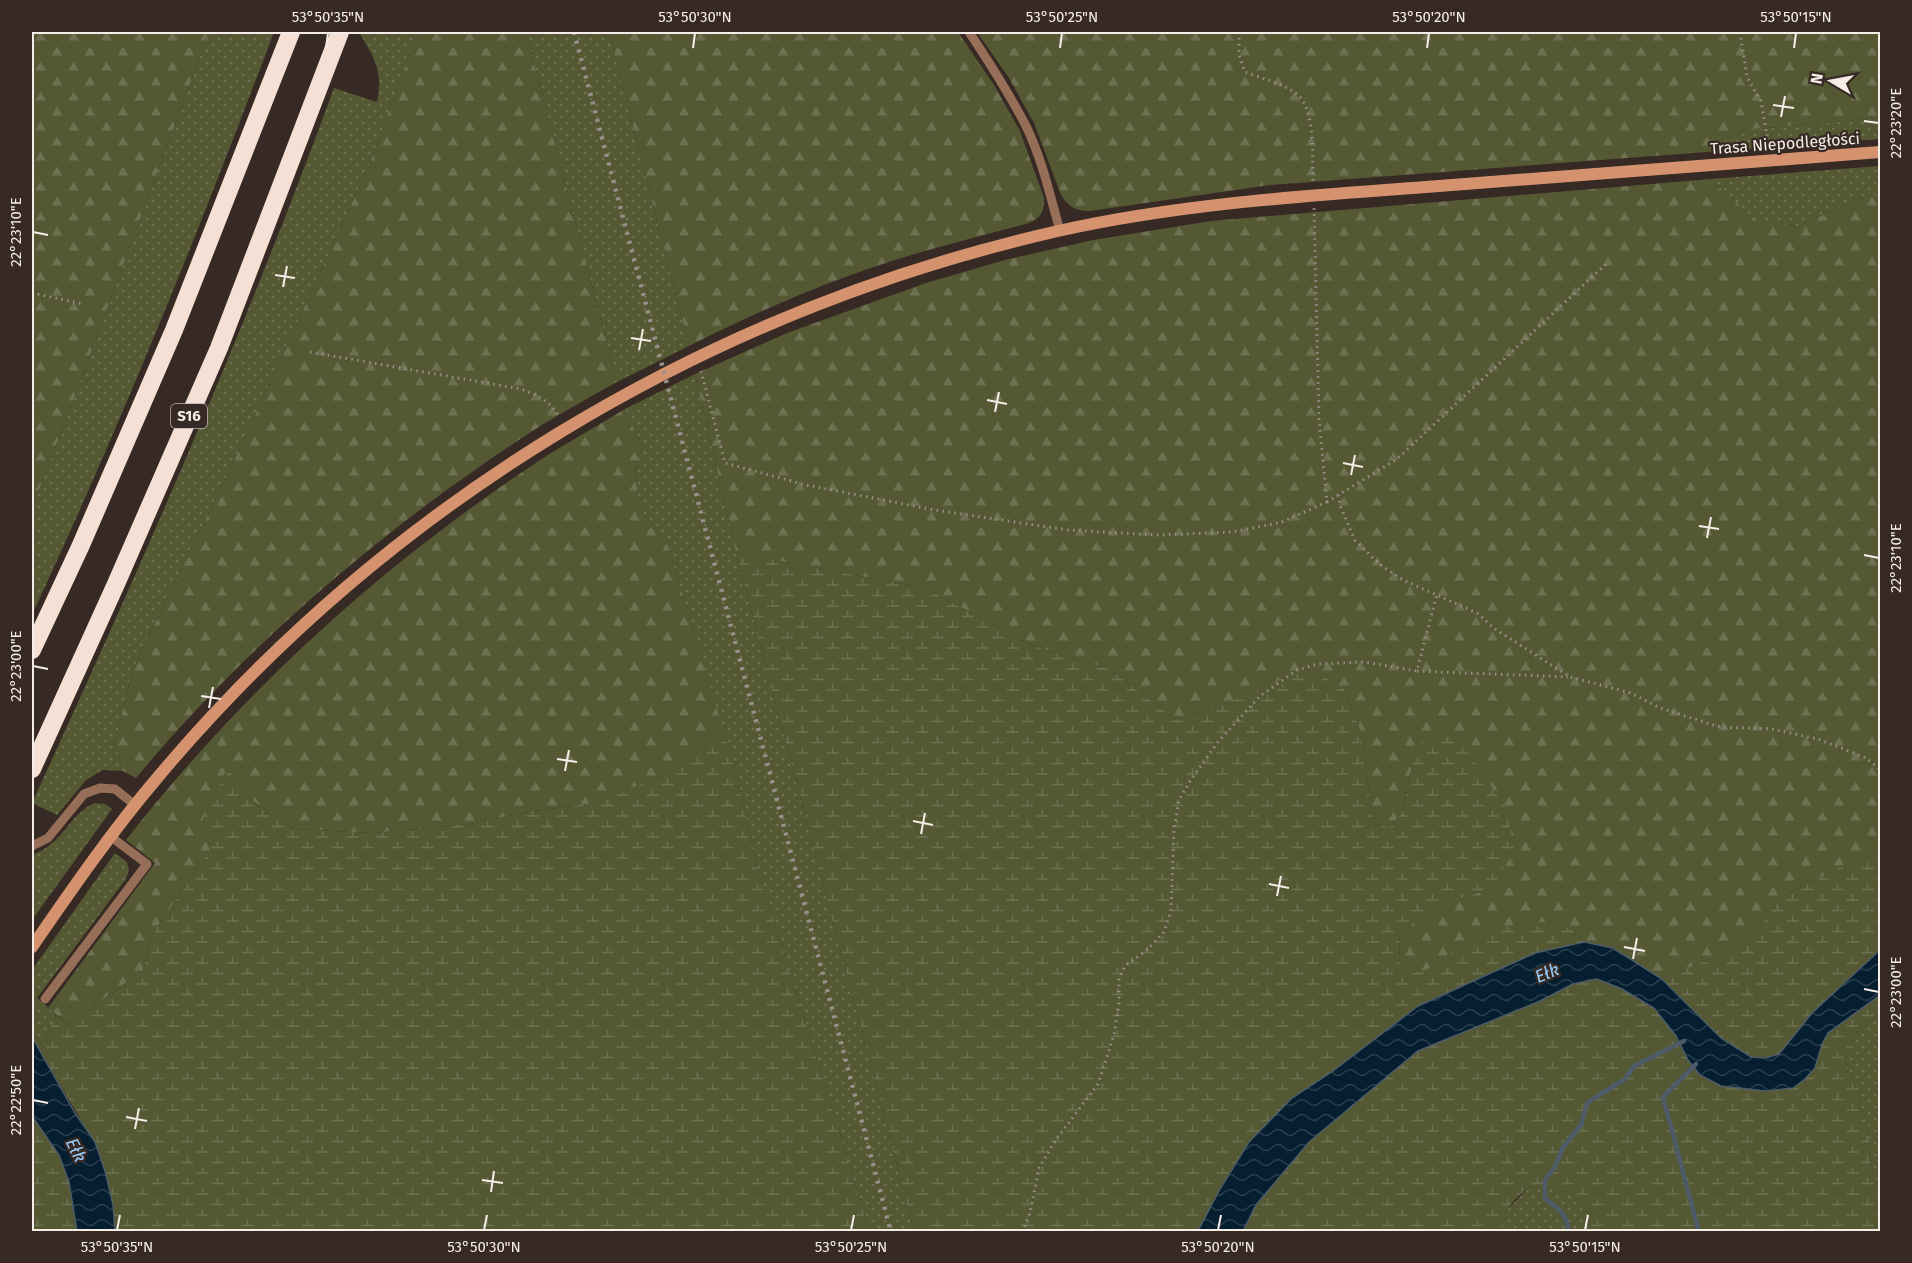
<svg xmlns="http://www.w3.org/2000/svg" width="1912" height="1263" font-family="'Fira Sans',sans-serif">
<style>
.grass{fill:url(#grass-dots)}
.forest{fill:url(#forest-firs)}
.wetland{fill:url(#wetland-marsh)}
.water{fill:url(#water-waves);stroke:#4d5c68;stroke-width:1.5}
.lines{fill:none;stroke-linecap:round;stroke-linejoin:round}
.stream{stroke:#4d5c68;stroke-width:4.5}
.path{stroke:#9a8f8a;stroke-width:3;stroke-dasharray:1.5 4.5;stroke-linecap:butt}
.service{stroke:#976e57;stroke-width:9}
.secondary{stroke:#d4936e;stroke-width:12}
.motorway{stroke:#f4e0d4;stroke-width:18}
.rail{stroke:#9a8f8a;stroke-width:4.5;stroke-dasharray:3 6;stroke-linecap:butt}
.ticks{fill:none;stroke:#f6ede9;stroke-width:2}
.labels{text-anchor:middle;stroke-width:4.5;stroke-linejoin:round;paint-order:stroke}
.shield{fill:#372923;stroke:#bdb2ae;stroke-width:1.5}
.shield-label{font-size:15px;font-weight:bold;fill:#f6ede9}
.street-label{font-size:16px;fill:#f6ede9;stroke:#372923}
.water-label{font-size:18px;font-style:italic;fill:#99cffe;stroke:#372923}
.neatline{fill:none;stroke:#f6ede9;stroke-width:2}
.ticks-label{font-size:15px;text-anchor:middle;fill:#f6ede9}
</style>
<defs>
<pattern id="grass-dots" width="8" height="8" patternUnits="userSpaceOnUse" patternTransform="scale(1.5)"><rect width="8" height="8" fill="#545934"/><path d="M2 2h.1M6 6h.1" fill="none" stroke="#6d7151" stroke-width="1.8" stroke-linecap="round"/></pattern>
<pattern id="forest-firs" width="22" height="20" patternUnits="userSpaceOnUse" patternTransform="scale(1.5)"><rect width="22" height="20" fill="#545934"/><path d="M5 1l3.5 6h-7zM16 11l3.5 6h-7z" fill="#6d7151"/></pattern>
<pattern id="wetland-marsh" width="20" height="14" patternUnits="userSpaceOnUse" patternTransform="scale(1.5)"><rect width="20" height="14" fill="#545934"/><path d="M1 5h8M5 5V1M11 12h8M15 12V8" fill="none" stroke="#6d7151"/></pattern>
<pattern id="water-waves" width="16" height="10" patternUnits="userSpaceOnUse" patternTransform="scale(1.5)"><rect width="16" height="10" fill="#051e30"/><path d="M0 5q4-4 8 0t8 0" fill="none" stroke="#2a3f4e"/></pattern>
</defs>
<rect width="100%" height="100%" fill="#372923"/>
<path class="grass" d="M209,32H274C200,229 121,424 32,615V508L72,404Z
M359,32H418L368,168L240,448L132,671L115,743L123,771L103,770L86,780L57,815L32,803C140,568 245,331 334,88L377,102C383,70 375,59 359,32Z
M526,32H609L689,346L617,382Z
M1880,118V139L1707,152L1741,130Z
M1880,166V195H1867L1798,226L1758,223L1710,179Z
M695,374L736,553L914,1231H869L845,1150L757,867L739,784L668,546L639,507L635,470L642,447L625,409Z
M94,803L105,804L112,809L32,920V855C64,843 67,817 94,803Z
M115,853L127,862L129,870L126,879L37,998L56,1015L47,1034L38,1048L32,1037V970Z
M1880,1016V1189L1871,1171L1868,1125L1845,1058L1859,1027Z
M1530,1186L1551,1188L1573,1195L1589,1213L1588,1231L1502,1232L1506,1211Z"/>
<path class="forest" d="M32,32H209L72,404L32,508Z
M418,32H526L617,382C592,396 566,410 542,425C510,445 479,467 448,489C333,573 227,669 136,778L123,771L115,743L132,671L240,448L368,168Z
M609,32H958L994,85L1020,131L1044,198C1044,212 1042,217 1029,223C992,233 955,242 918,253C839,276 762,309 689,346Z
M977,32H1880V118L1741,130L1707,152L1270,185L1090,211C1075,211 1069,207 1061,195L1034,123L1009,78Z
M1710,179L1758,222L1798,226L1867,195H1880V847L1780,898L1749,943L1662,979L1613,948L1584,942L1573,930L1463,944L1429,969L1410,975L1399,962L1400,934L1427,911L1491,888L1415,750L1403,811L1390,827L1376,825L1371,811L1363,738L1344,689L1228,703L1176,720L1110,669L1034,646L925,588L736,553L695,374L787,333L926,283L1005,260L1093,240L1211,221Z
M625,409L642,447L635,470L639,507L668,546L723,729L678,769L596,803L533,811L470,824L374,833L294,829L253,801L227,769L203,820L210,850L152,935L143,971L68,1024L48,1008L155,863L126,840C245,688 389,558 551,453C575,438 601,424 625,409Z"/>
<path class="wetland" d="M736,553L925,588L1034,646L1110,669L1176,720L1228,703L1295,673L1321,675L1344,689L1363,738L1371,811L1376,825L1390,827L1403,811L1415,750L1427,737L1447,736L1470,754L1506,808L1515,851L1491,888L1427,911L1400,934L1399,962L1409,974L1429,969L1463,944L1514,924L1544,922L1573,930L1584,942L1535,953L1480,979L1292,1098L1220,1189L1198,1231H914Z
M723,729L739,784L757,867L845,1150L869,1231H115L113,1205L105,1171L95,1143L38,1048L47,1034L56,1015L68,1024L143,971L152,935L210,850L203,820L227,768L253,801L294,829L374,833L470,824L533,811L596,803L678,769Z
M1880,847V950L1812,1013L1779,1054L1765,1058L1751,1057L1721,1038L1662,979L1749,943L1780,898Z
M1597,979L1622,989L1654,1008L1676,1036L1688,1060L1721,1086L1766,1091L1815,1067L1822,1044L1828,1033L1880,995V1016L1859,1027L1845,1058L1868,1125L1871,1171L1880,1189V1231H1588L1589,1213L1573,1195L1551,1188L1530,1186C1510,1203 1507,1206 1502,1231L1243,1232L1256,1205L1309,1142L1418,1051L1540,1001L1573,984Z
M32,1116L59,1155L69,1182L77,1231H32Z"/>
<path class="water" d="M1584,942L1613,948L1662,979L1721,1038L1751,1057L1765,1058L1779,1054L1812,1013L1880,950V995L1828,1033L1822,1044L1815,1068L1805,1079L1793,1088L1766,1091L1721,1086L1700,1075L1688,1060L1676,1036L1654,1008L1622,989L1597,979L1573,984L1540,1001L1418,1051L1309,1142L1256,1205L1243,1231H1198L1220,1189L1249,1142L1292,1098L1333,1071L1418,1006L1535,953Z
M32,1037L75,1113L95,1142L105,1171L113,1205L115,1231H77L69,1182L59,1155L32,1116Z"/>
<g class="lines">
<path class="stream" d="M1696,1064L1663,1097L1699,1232
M1568,1232C1568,1215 1558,1207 1545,1199V1180L1556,1165L1562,1149L1581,1125L1587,1103L1625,1079L1634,1066L1684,1041"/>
<path class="path" d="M1239,32V55L1245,72C1262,79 1284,83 1298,95C1316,111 1312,160 1313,183
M1740,32L1747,77L1761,101L1769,147
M32,293L83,304
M310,352L521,389C538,395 551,402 560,418
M701,371L725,463L806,485L935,510L1068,530L1157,535L1233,532L1282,522L1327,502L1319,420L1314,207
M1338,495L1341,508L1355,540L1379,564L1403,580L1477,613L1495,629L1570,677L1631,693L1660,708L1720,727L1772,729L1818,739L1866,758L1880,769
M1327,502L1397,459L1607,263
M1417,671L1568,677
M1022,1232L1030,1213L1039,1168L1055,1141L1098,1084L1114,1035L1119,1004V978L1125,966L1148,949L1164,932L1171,911L1174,829L1179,800L1190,781L1218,742L1260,696L1297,670L1318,664L1364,662L1417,671L1437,594"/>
<path class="service" d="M969,32C989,62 1009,93 1026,126C1042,159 1050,195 1060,231
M32,846L48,838L84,794L100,788L115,789L135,805
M45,999L147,864L110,836"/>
<path class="secondary" d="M32,947C72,889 112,831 158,777C390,501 706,311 1058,231C1178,204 1303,196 1426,187C1577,175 1729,164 1880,152"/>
<path class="motorway" d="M32,650L81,545L174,330L291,32
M32,769L116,584L219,348L340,32"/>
<path class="rail" d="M574,32L891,1232"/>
</g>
<path class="ticks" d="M326,48L328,33M693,48L695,33M1060,48L1062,33M1427,48L1429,33M1794,48L1796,33M1773,105L1794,108M1781,117L1785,96M1864,121L1879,123M33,232L48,235M275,275L295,278M283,287L287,266M631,338L651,341M639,350L643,329M987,400L1007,404M995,412L999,392M1343,463L1363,467M1351,475L1355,455M1699,526L1719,529M1707,538L1711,517M1864,555L1879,558M33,666L48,669M201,696L221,699M209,708L213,687M557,759L577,762M565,771L569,750M913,821L933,825M921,834L925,813M1269,884L1289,888M1277,896L1281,876M1624,947L1645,951M1633,959L1637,938M1864,989L1879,992M33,1100L48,1103M126,1117L147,1121M135,1129L139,1108M482,1180L503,1183M491,1192L494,1171M117,1230L120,1215M484,1230L487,1215M851,1230L854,1215M1218,1230L1221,1215M1585,1230L1588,1215"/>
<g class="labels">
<rect class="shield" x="171" y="404" width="36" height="24" rx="4.5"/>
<g class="shield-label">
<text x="189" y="421">S16</text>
</g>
<g class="street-label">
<text transform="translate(1785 143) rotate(-4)" y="6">Trasa Niepodległości</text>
</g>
<g class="water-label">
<text transform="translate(1547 973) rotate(-22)" y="6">Ełk</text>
<text transform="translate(76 1150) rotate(64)" y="6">Ełk</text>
</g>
</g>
<rect width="1912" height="1263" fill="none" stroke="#372923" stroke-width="66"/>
<g transform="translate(1831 81) rotate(280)" stroke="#372923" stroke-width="4.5" paint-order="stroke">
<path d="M0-4.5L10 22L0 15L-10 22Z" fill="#f6ede9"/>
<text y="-9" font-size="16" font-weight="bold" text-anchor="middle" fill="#f6ede9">N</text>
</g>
<rect x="33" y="33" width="1846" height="1197" class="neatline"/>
<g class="ticks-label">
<text x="328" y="22">53°50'35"N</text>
<text x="695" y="22">53°50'30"N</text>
<text x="1062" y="22">53°50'25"N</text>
<text x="1429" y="22">53°50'20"N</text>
<text x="1796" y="22">53°50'15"N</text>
<text transform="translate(1896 123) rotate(-90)" y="5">22°23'20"E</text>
<text transform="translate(16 232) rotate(-90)" y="5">22°23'10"E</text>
<text transform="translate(1896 558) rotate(-90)" y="5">22°23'10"E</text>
<text transform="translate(16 666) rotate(-90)" y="5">22°23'00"E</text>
<text transform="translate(1896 992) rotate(-90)" y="5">22°23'00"E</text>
<text transform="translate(16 1100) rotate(-90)" y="5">22°22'50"E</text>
<text x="117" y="1252">53°50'35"N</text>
<text x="484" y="1252">53°50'30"N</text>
<text x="851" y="1252">53°50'25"N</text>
<text x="1218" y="1252">53°50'20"N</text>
<text x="1585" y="1252">53°50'15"N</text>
</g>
</svg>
